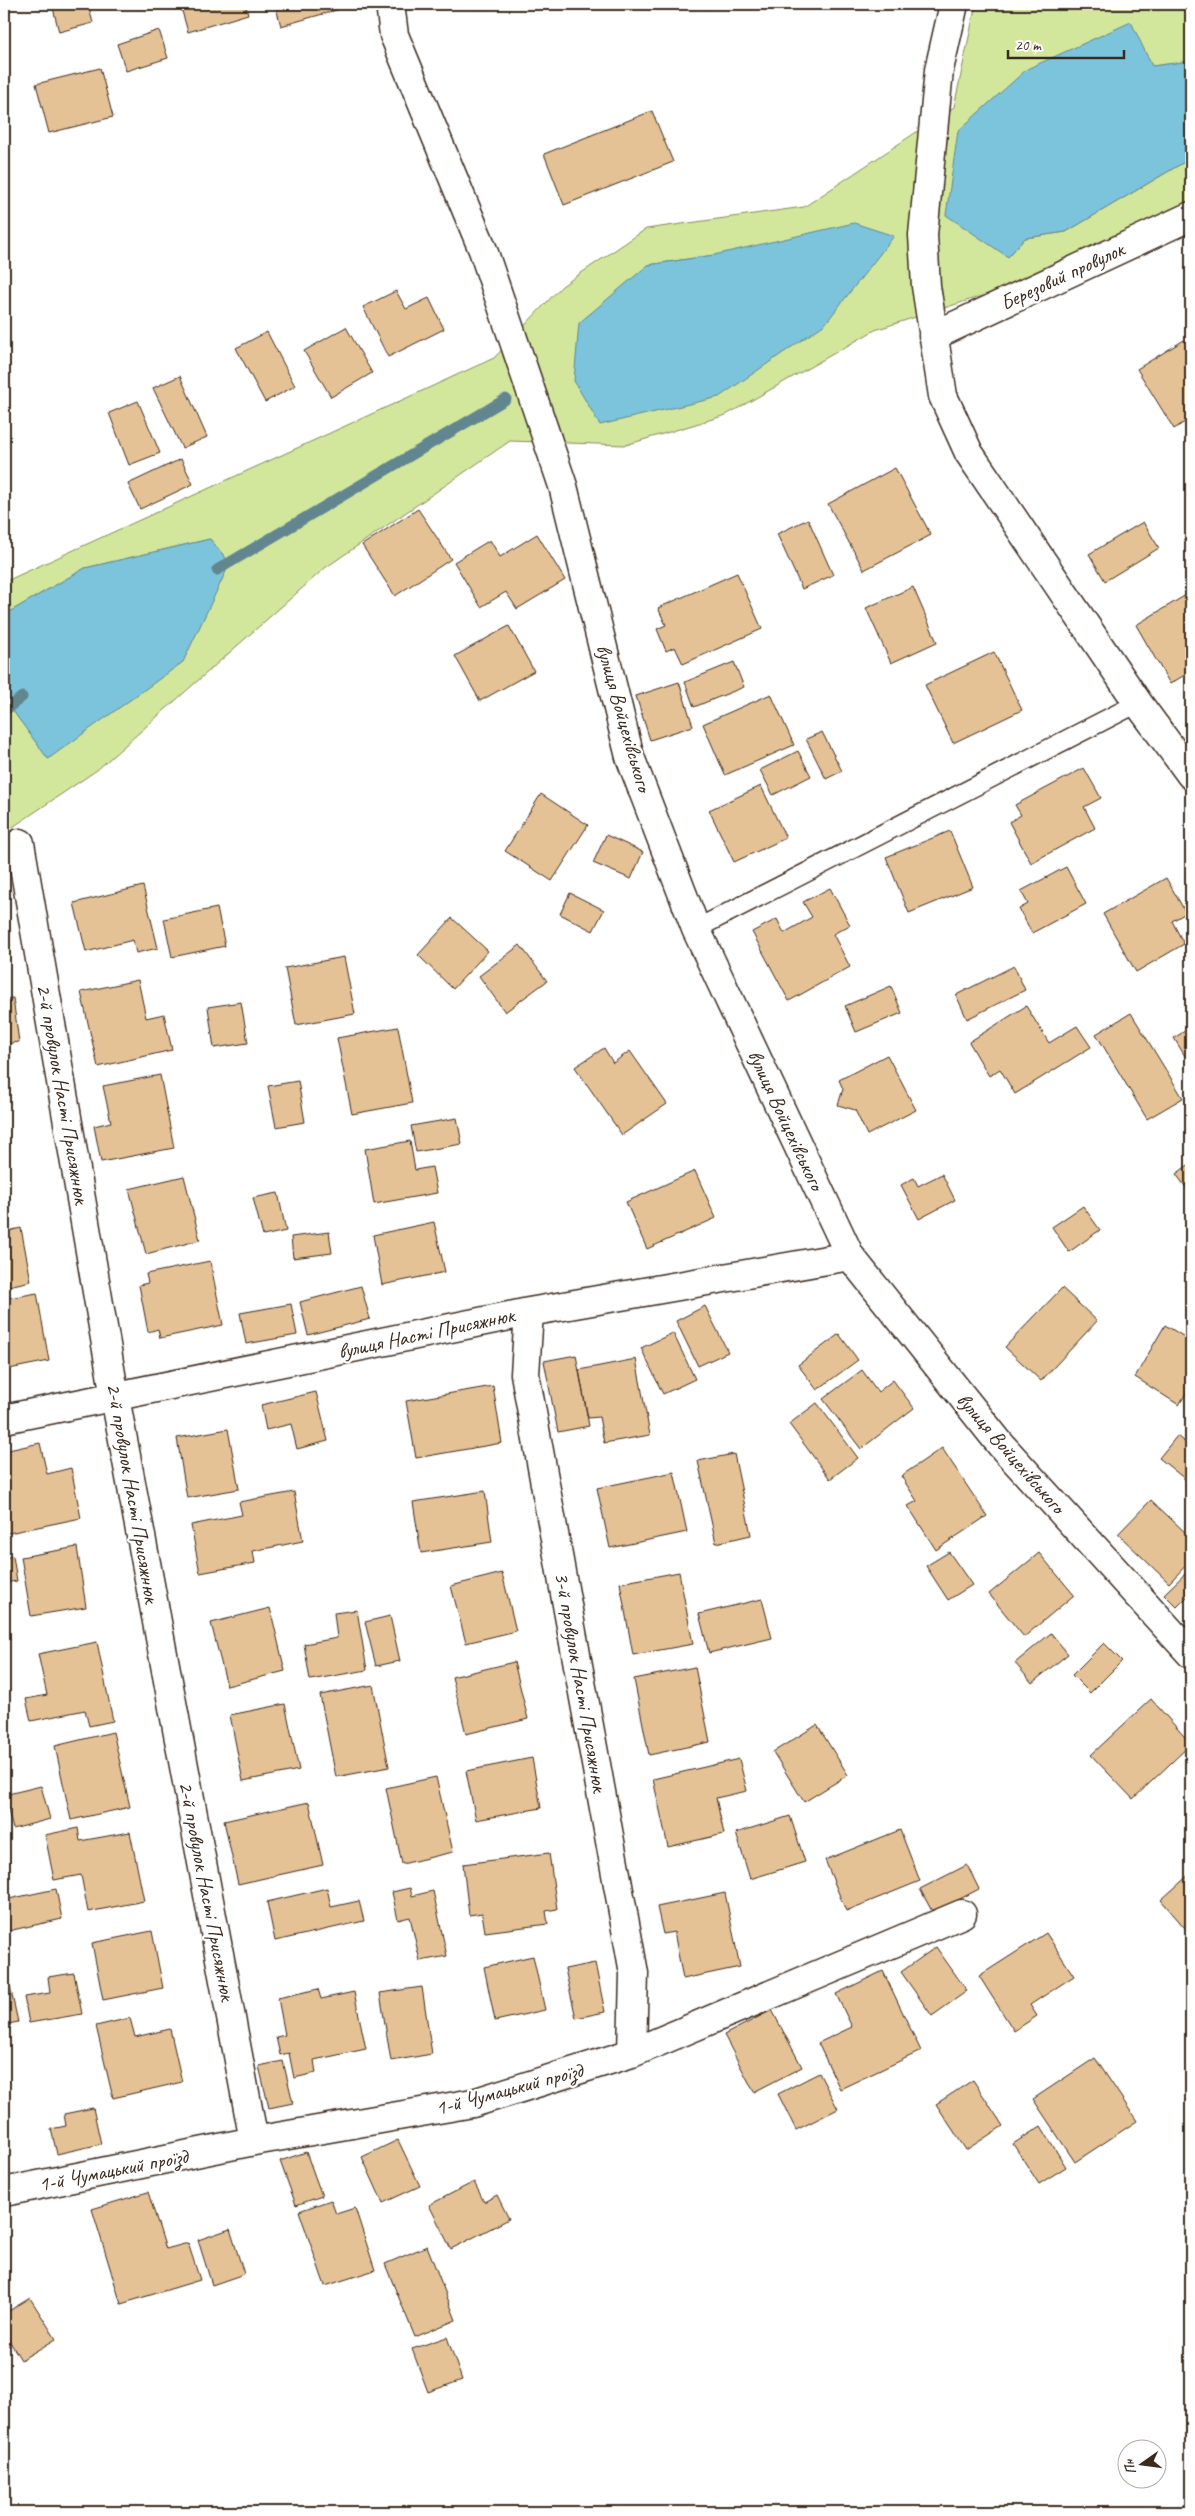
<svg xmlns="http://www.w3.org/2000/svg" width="1195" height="2516" font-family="Caveat,sans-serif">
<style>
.green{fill:#d2e79c;stroke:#86885d;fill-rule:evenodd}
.water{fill:#7cc4dc;stroke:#628690}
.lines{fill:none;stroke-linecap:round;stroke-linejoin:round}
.stream{stroke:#628690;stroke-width:11}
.building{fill:#e5c296;stroke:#3b2a1e}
.service-casing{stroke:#3b2a1e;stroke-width:21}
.minor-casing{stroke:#3b2a1e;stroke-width:31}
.service{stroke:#fff;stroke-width:18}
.minor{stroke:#fff;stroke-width:28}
.labels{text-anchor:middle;stroke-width:4.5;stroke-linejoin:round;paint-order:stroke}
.street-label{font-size:21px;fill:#3b2a1e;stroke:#fff}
</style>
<rect width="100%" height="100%" fill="#fff"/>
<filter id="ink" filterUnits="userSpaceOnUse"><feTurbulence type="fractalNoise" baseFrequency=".02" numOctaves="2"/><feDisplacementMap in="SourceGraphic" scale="10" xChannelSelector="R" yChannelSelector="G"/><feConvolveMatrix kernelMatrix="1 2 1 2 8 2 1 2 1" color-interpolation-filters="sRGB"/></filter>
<g filter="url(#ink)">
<path class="green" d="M976,4H1191V61L1152,66L1008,257L1025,238L1066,232L1191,158V205L1048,275L875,330L726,415L626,445L510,441L325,568L97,770L4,833V676L10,707L49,759L230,563L210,539L85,568L4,615V582L494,358L562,286L646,229L804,207L954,107ZM714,255L600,425L648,265Z"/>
<path class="water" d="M1131,22L1152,66L1191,61V158L1066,232L1025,238L1008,257L946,215L958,131L1027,69Z
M854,223L894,236L825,324L719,397L600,425L574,381L579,323L648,265L714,255Z
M210,539L230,563L183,662L48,759L10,707L4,676V615L85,568Z"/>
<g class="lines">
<path class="stream" d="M217,570L506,399
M4,711L22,697"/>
</g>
<path class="building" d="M52,4H88L93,23L59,32Z
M180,4H245L248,14L188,32Z
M275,4H346L347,7L281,26Z
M159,30L168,58L126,71L117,44Z
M100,68L113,117L49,133L36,84Z
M652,111L673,162L564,205L544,154Z
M396,291L406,309L429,298L444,329L388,357L363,307Z
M346,327L372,373L331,397L304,351Z
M267,332L295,386L265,402L236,348Z
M1184,340L1191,352V418L1174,429L1137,369Z
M180,376L207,437L182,448L153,388Z
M138,401L160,453L129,465L109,413Z
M181,459L193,484L140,509L128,484Z
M895,468L931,535L864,570L828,504Z
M418,509L451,559L395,596L362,545Z
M808,519L833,575L802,589L777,534Z
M1143,522L1159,548L1105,581L1089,554Z
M537,534L565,580L517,609L506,592L481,607L454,562L490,540L500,557Z
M737,573L762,629L683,664L675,647L666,651L657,629L666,625L658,608Z
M913,587L937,642L891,663L866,608Z
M1191,592V671L1170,684L1136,625Z
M509,626L534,671L480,701L455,656Z
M994,652L1022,710L953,743L925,685Z
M734,662L744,687L694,707L685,682Z
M679,682L693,726L650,740L636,696Z
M771,694L794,745L725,775L703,724Z
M822,732L842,771L826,779L806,739Z
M798,751L811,776L773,795L760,770Z
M1084,768L1101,798L1084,807L1095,828L1031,863L1009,822L1021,815L1015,805Z
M761,786L786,838L734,862L709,810Z
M541,794L588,825L552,881L505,851Z
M950,831L973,887L909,913L886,857Z
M606,835L643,852L631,879L593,863Z
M1066,867L1086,904L1032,933L1019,909L1028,904L1021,891Z
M1166,878L1186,913L1172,921L1184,944L1136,972L1103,914Z
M143,886L158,948L136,953L133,940L86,952L74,903Z
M830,888L850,925L833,934L850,967L789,1001L752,932L777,919L784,933L812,917L803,902Z
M570,893L604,910L593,931L560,914Z
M217,908L225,946L172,957L164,919Z
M452,918L488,951L453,989L418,955Z
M520,945L547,981L505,1012L479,976Z
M344,957L355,1014L296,1025L285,968Z
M1014,966L1025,990L967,1019L956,995Z
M138,980L146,1018L164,1014L172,1050L98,1067L81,992Z
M891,986L902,1013L856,1032L845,1006Z
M13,998L19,1042L4,1044V999Z
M241,1002L248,1043L214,1048L208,1007Z
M1026,1006L1049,1043L1077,1026L1091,1047L1015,1094L1000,1069L989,1076L969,1042Z
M1131,1013L1183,1098L1147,1119L1096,1034Z
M398,1027L412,1103L352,1114L337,1038Z
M1191,1027V1066L1174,1038Z
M604,1048L613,1063L630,1051L667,1104L622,1135L575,1067Z
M887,1055L916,1110L867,1135L855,1110L838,1105L843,1089L839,1080Z
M160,1075L174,1148L101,1162L94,1126L111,1122L103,1086Z
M298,1081L305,1122L276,1127L268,1086Z
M457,1118L462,1144L416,1152L411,1126Z
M410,1141L415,1170L432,1167L437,1193L374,1204L365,1149Z
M1191,1163V1192L1190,1193L1176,1174Z
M695,1171L716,1218L647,1249L626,1202Z
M942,1174L955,1200L919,1219L901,1185L914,1178L918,1186Z
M184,1176L200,1240L146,1254L129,1189Z
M278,1193L286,1231L263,1236L253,1198Z
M1083,1206L1100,1230L1069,1252L1052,1227Z
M434,1222L445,1272L382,1285L373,1235Z
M21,1228L31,1281L4,1287V1232Z
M329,1232L332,1253L293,1258L291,1237Z
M210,1261L223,1325L160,1338L158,1329L148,1332L139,1285L148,1283L146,1274Z
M361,1286L370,1319L308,1335L300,1302Z
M1062,1288L1097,1321L1041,1381L1005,1347Z
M37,1293L49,1361L4,1370V1299Z
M291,1304L297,1335L246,1344L240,1313Z
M705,1306L728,1352L698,1366L676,1321Z
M1165,1325L1191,1341V1385L1179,1405L1135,1377Z
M673,1333L695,1379L663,1394L641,1348Z
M839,1334L858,1360L817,1390L798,1365Z
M576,1355L589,1426L558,1432L544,1361Z
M636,1359L650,1435L604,1443L599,1417L588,1418L579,1370Z
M862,1370L878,1392L893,1380L914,1408L861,1449L823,1399Z
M493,1386L502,1443L416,1458L406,1401Z
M316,1392L328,1441L297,1449L291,1424L266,1430L261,1405Z
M817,1403L858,1458L830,1479L789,1424Z
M228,1429L239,1489L187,1498L177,1438Z
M1177,1436L1188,1445L1191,1441V1484L1159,1458Z
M40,1443L47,1474L71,1468L81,1518L4,1534V1451Z
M942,1448L987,1516L936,1550L908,1506L917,1501L901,1476Z
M734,1454L751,1535L716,1543L698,1461Z
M674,1472L687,1532L610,1548L597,1488Z
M485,1491L492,1542L421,1553L413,1502Z
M294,1492L303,1541L253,1551L255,1563L200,1573L191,1525L242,1515L239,1502Z
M1151,1500L1188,1535L1191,1531V1560L1169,1583L1118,1534Z
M77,1547L86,1607L31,1616L21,1557Z
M949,1552L972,1585L948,1600L926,1566Z
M1039,1553L1074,1595L1024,1637L989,1594Z
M13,1556L17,1581L4,1583V1558Z
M1191,1568V1593L1177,1607L1164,1594Z
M679,1572L693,1644L633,1655L620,1583Z
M502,1573L516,1631L466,1643L451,1586Z
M762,1599L772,1638L709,1653L699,1614Z
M4,1606L10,1638L4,1639Z
M270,1608L285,1671L227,1686L211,1623Z
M357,1610L367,1670L310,1680L304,1644L337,1638L334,1613Z
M390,1616L400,1661L376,1666L365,1622Z
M1051,1633L1068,1654L1032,1683L1015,1663Z
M97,1642L113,1721L89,1726L85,1710L31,1721L26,1699L47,1695L38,1654Z
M1104,1643L1122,1661L1090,1693L1072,1675Z
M514,1662L528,1719L466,1734L452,1677Z
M695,1667L710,1742L649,1755L634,1679Z
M373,1685L389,1767L336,1777L320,1695Z
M1151,1699L1191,1744L1133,1799L1091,1755Z
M285,1704L299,1770L243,1781L230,1715Z
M817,1725L848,1775L804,1802L773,1752Z
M113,1732L130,1807L71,1820L55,1746Z
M532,1758L541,1808L476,1820L466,1771Z
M739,1759L747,1791L716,1798L724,1834L668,1847L653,1779Z
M436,1777L453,1852L402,1864L386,1788Z
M41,1786L50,1819L13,1829L4,1795Z
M309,1802L323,1865L238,1884L224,1821Z
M790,1816L805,1862L750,1879L736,1833Z
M78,1828L80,1841L130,1832L144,1901L88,1912L81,1875L54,1880L45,1835Z
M900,1830L920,1881L846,1911L825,1860Z
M549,1853L557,1909L546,1911L548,1924L485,1932L482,1913L469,1915L463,1864Z
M967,1865L979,1889L933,1913L920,1889Z
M1191,1873V1935L1161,1900Z
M327,1888L331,1907L359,1901L364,1921L275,1941L267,1902Z
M410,1888L412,1896L433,1891L447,1956L420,1961L410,1917L398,1920L392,1892Z
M56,1889L62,1919L8,1931L4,1900Z
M725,1893L740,1967L683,1979L674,1932L663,1934L657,1907Z
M152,1931L163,1988L103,2000L92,1943Z
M1046,1933L1074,1976L1030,2005L1037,2016L1014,2031L979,1976Z
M936,1947L967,1991L932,2016L901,1972Z
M533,1956L545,2010L495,2021L484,1967Z
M595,1963L605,2012L576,2018L565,1969Z
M883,1971L921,2051L840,2089L818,2043L852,2027L836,1994Z
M74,1973L82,2014L29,2023L24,1997L50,1993L48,1977Z
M10,1986L18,2022L4,2025V1988Z
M422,1987L432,2054L391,2061L380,1993Z
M318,1989L321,1999L354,1992L366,2049L314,2060L316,2073L294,2078L289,2053L280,2055L276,2037L285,2035L278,1998Z
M772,2010L802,2067L754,2092L724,2035Z
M130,2018L135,2037L170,2029L182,2082L113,2098L96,2026Z
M1095,2058L1137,2121L1075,2162L1033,2099Z
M283,2061L293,2103L269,2108L259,2066Z
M819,2073L838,2109L796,2130L778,2094Z
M973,2080L1003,2126L966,2150L936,2104Z
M93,2108L101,2144L57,2154L51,2129L66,2126L64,2114Z
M1041,2126L1066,2167L1039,2184L1013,2144Z
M398,2140L420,2186L383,2203L362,2157Z
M306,2152L322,2196L296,2205L280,2161Z
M474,2182L484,2202L497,2195L509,2219L451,2249L429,2205Z
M148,2192L166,2249L188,2243L200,2280L121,2304L92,2209Z
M331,2200L336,2214L355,2208L375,2270L325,2286L299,2211Z
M230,2229L244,2274L212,2285L198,2240Z
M427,2246L456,2320L415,2337L385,2264Z
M30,2298L56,2339L21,2360L4,2332V2314Z
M447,2337L462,2380L428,2392L412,2349Z"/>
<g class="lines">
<g class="service-casing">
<path id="service" d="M696,929L1138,703"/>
</g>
<g class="minor-casing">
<path id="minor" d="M390,4L394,35L483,250L563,486L630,757L696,929L850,1256L1001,1445L1191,1654
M954,4L939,70L923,235L926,286L943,396L969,453L1138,703L1191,775
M933,336L1191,216
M20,843L115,1397L254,2141
M529,1312L525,1374L634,1973L632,2053
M4,1419L529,1312L850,1256
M4,2192L254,2141L473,2103L632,2053L962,1914"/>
</g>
<use href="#service" class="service"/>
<use href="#minor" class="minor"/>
</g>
</g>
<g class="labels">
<g class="street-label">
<text transform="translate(1062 276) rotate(-25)" y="7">Березовий провулок</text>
<text transform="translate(624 718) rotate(74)" y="7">вулиця Войцехівського</text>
<text transform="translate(63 1094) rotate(80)" y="7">2-й провулок Насті Присяжнюк</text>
<text transform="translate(786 1120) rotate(65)" y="7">вулиця Войцехівського</text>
<text transform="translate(426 1333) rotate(-12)" y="7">вулиця Насті Присяжнюк</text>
<text transform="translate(1011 1453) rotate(49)" y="7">вулиця Войцехівського</text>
<text transform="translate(133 1493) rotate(80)" y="7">2-й провулок Насті Присяжнюк</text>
<text transform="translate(581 1682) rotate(80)" y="7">3-й провулок Насті Присяжнюк</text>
<text transform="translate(207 1891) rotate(79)" y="7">2-й провулок Насті Присяжнюк</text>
<text transform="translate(509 2089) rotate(-15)" y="7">1-й Чумацький проїзд</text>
<text transform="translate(113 2170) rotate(-11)" y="7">1-й Чумацький проїзд</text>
</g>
</g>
<rect width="1195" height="2516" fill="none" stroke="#fff" stroke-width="20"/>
<rect x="10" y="10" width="1175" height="2496" fill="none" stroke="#3b2a1e" stroke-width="2" filter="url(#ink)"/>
<g transform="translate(1142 2464) rotate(256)"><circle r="24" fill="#ffffff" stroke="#b1aaa5"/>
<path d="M0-4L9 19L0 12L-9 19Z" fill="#3b2a1e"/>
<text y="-8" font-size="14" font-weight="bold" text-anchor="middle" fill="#3b2a1e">Пн</text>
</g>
<path d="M1008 50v8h116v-8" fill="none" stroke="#3b2a1e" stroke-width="2.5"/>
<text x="1015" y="50" font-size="15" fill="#3b2a1e" stroke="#ffffff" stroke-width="4" paint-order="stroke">20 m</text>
</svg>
